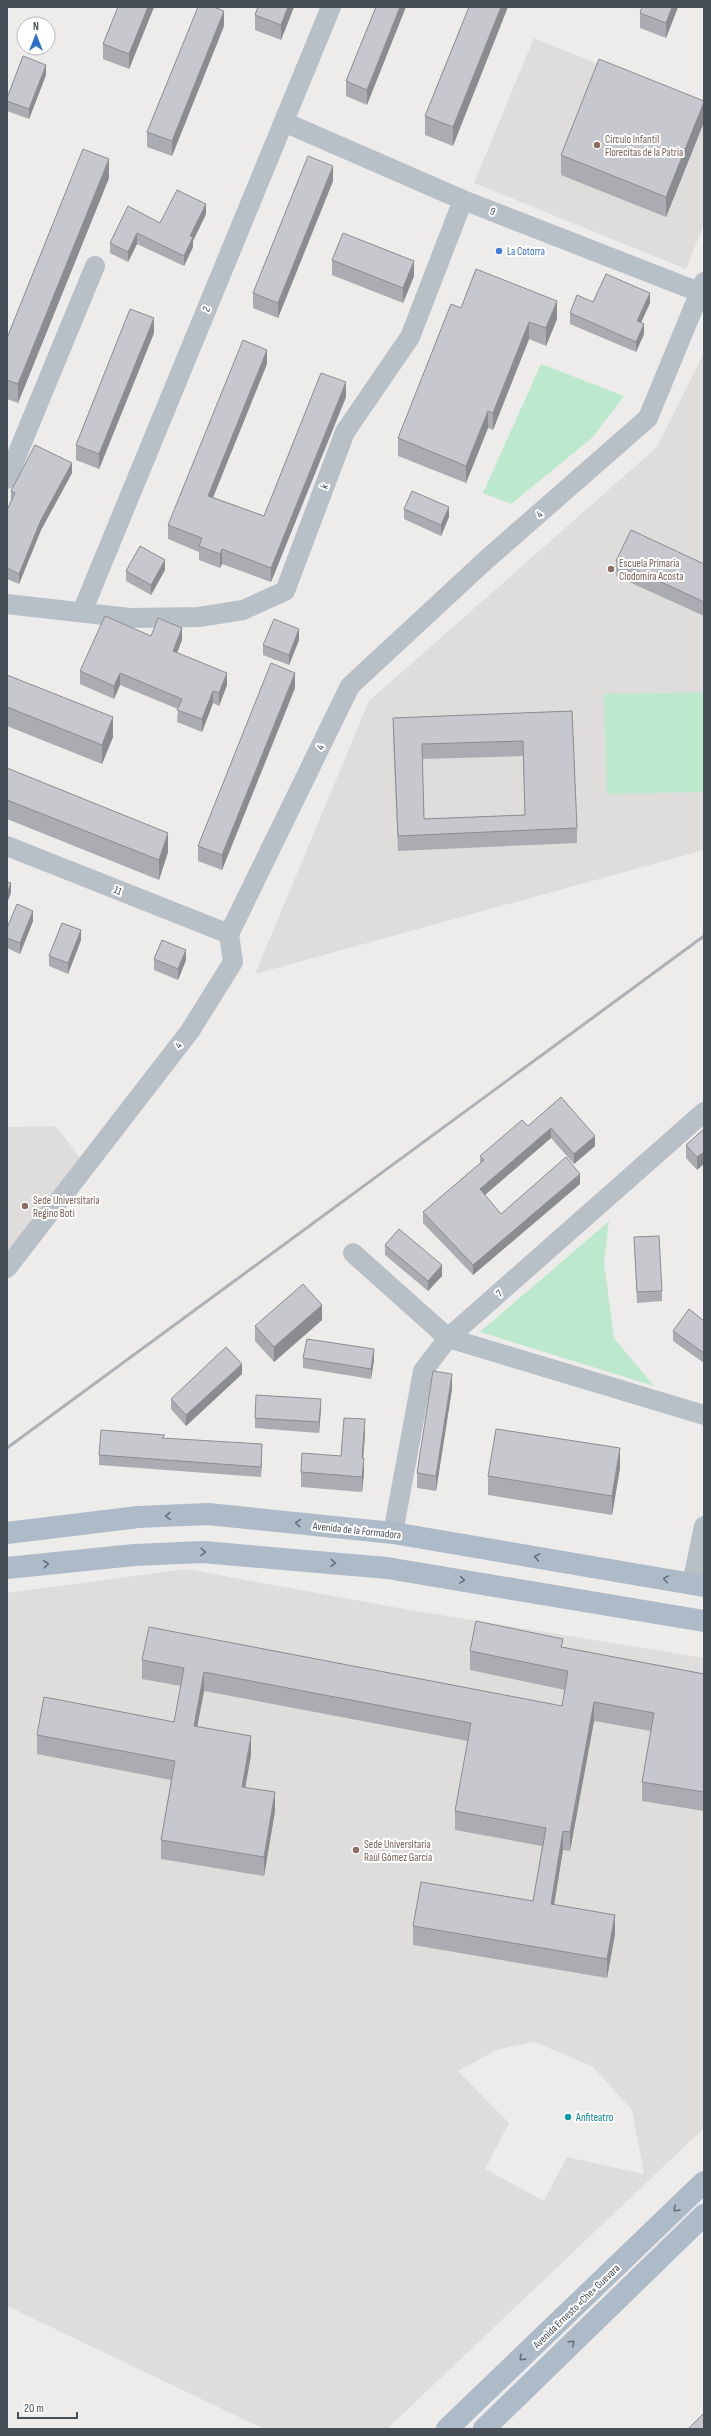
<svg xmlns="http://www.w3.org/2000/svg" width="711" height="2436" font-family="'Sofia Sans Condensed',sans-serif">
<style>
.education{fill:#dfdcdc;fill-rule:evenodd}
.green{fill:#bce9cd}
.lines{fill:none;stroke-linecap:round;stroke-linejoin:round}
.minor{stroke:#b8c0c7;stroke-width:20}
.major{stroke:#adbbc8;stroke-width:22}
.rail{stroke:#aeb1b5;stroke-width:3}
.wall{fill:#aaacb1;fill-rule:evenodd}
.shaded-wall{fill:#8b8c90}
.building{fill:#c6c8ce;stroke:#8b8c90;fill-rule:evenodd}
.oneway{stroke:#656f79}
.education-dot{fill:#8d6e63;stroke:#fff;stroke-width:1.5}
.shop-dot{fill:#3f7fe0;stroke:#fff;stroke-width:1.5}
.culture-dot{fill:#0f9aa8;stroke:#fff;stroke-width:1.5}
.labels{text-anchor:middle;stroke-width:4;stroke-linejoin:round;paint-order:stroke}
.education-label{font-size:11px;fill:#785e54;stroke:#fff;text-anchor:start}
.street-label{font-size:11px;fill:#464f57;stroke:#fff}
.shop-label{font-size:11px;fill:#366cbe;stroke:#fff;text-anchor:start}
.culture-label{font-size:11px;fill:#0d838f;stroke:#fff;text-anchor:start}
</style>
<rect width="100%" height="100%" fill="#eeebeb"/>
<path class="education" d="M534,38L704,107V224L686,269L474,183Z
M704,353V850L255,974L369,701L657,447Z
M56,1126L81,1159L7,1253V1127Z
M186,1569L404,1609L704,1658V2128L387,2429H264L7,2306V1593ZM534,2042L592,2066L632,2110L644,2174L567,2157L544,2201L485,2169L509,2123L458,2071L496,2050Z"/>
<path class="green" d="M541,364L624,396L592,438L511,504L483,493Z
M704,692V792L607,794L604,694Z
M609,1221L604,1263L614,1338L654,1386L480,1332Z"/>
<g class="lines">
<path class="minor" d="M284,122L463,200L704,294
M7,479L95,266
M7,604L130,618L199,617L243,610L285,591L345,432L410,337L463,200
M82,612L331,7
M7,846L229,934
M353,1253L448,1338L704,1415
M7,1268L190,1031L233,962L229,934L350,686L487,559L648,418L704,282
M393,1533L423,1371L448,1338L704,1112
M692,1584L704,1526"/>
<path class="major" d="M7,1533L138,1517L208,1514L393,1533L704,1586
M7,1568L134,1555L203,1552L387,1568L704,1621
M447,2429L704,2182
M484,2429L704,2215"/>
<path class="rail" d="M7,1448L704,936"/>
</g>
<path class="wall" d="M118,7H154L129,69L103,59V44Z
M258,7H294L281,40L255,30V15Z
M376,7L367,105L346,96V81Z
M469,7L453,146L425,135V116Z
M678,7L666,38L640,28V13Z
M224,26L172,156L147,147V132Z
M46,75L29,119L7,111V98Z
M704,101V122L666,217L561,175V155Z
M109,178L18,403L7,399V338Z
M333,181L278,318L253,308V293Z
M206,214L193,241V247L184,266L137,244L128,262L110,253V243L160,223Z
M332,260L414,276L403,303L332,275Z
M593,302L650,303L641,323L644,334L636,352L570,324V313Z
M461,308L557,319L546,346L529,339L493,430L488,428L466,483L398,456V438Z
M154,333L99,469L76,460V445Z
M267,364L213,497L264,516L346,397L271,582L222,564L220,568L199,560V552L168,539V525Z
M72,473L41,530L19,584L7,579V510L11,501V491Z
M404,509L449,517L441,536L404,519Z
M616,561L704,564V616L616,576Z
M165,570L151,595L126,581V571Z
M182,640L177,653L227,685L219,706L213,703L202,732L177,722L178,709L120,685L114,699L80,684V671Z
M299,640L289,665L263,655V645Z
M7,675L113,737L102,764L7,726Z
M295,688L222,870L198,861V846Z
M572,711L577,828V843L398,851L393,733V718ZM523,756L525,815L424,819L422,759Z
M7,768L168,852L159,880L7,819Z
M33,921L20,954L7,948V928Z
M81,940L68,974L49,966V956Z
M154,959L186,960L178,980L154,970Z
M561,1097L595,1146L574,1164L551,1138L485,1195L501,1214L580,1184L473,1275L423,1223V1212L480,1163V1156L528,1126Z
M704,1129L697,1170L686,1158V1145Z
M634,1237L662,1291V1301L637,1303Z
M385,1245L442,1276L428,1291L385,1255Z
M322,1320L274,1362L255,1341V1326Z
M704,1321V1363L673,1341V1331Z
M303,1358L374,1360L371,1379L303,1368Z
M242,1374L186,1426L171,1409V1399Z
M452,1389L436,1491L417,1488V1473Z
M321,1409L319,1433L255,1428V1418Z
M365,1434L363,1458L364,1473L362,1492L301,1487V1472L341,1456Z
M165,1438L262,1454L261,1477L99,1465V1455Z
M620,1468L612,1515L488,1495V1476Z
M563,1647L704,1674V1811L642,1801V1782L651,1731L594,1721L570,1851L563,1850L554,1905L615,1934L607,1978L413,1945V1926L533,1901L542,1846L455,1830V1811L468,1741L204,1691L197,1726L251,1755L245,1787L275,1811L264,1876L161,1859V1840L171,1780L37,1754V1735L174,1722L181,1686L142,1679V1660L562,1706L565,1690L470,1670V1651Z"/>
<path class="shaded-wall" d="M148,7H154L129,69V54Z
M288,7H294L281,40V25Z
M400,7H406L367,105V90Z
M501,7H508L453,146V127Z
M672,7H678L666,38V23Z
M224,11V26L172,156V141Z
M46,65V75L29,119V109Z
M704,102V122L666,217V197Z
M109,159V178L18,403V384Z
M333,166V181L278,318V303Z
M206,204V214L193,241V247L184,266V256L190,236Z
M137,233V244L128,262V252Z
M414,261V276L403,303V288Z
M650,293V303L637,331V321Z
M557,301V319L546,346V328Z
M154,318V333L99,469V454Z
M529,322V339L493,430V413Z
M644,324V334L636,352V342Z
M267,350V364L208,510V496Z
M346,382V397L271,582V568Z
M488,411V428L466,483V466Z
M72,463V473L41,530L19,584V574L41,520Z
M449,507V517L441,536V525Z
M222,549V564L220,568V554Z
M165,560V570L151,595V585Z
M182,628V640L173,663V651Z
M299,629V640L289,665V655Z
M120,673V685L114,699V686Z
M227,673V685L219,706V693Z
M295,673V688L222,870V855Z
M213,691V703L202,732V719Z
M113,717V737L102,764V745Z
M168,833V852L159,880V860Z
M11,883V893L7,903V894Z
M33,911V921L20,954V943Z
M81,930V940L68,974V963Z
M186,950V960L178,980V969Z
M551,1128V1138L480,1199V1189Z
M595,1136V1146L574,1164V1154Z
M704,1152V1164L697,1170V1157Z
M580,1174V1184L473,1275V1265Z
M442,1265V1276L428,1291V1281Z
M322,1305V1320L274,1362V1347Z
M374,1349V1360L371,1379V1369Z
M242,1364V1374L186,1426V1415Z
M452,1374V1389L436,1491V1476Z
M321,1399V1409L319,1433V1422Z
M365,1419V1434L362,1473V1458Z
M262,1444V1454L261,1477V1467Z
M620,1448V1468L612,1515V1496Z
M364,1458V1473L362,1492V1477Z
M204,1672V1691L194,1744V1726Z
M594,1702V1721L570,1851V1832Z
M251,1736V1755L242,1806V1787Z
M275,1792V1811L264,1876V1857Z
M563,1831V1850L551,1923V1904Z
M615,1915V1934L607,1978V1959Z"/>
<path class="building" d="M118,7H148L129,54L103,44Z
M198,7H214L224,11L172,141L147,132Z
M258,7H288L281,25L255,15Z
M376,7H400L367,90L346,81Z
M469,7H501L453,127L425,116Z
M642,7H672L666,23L640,13Z
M23,56L46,65L29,109L7,101V98Z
M599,59L704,101V102L666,197L561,155Z
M83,149L109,159L18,384L7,380V338Z
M308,156L333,166L278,303L253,293Z
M177,190L206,204L190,236L193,237L184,256L137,233L128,252L110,243L128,206L160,223Z
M343,233L414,261L403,288L332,260Z
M476,269L557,301L546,328L529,322L493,413L488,411L466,466L398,438L451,304L461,308Z
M606,274L650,293L637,321L644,324L636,342L570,313L577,295L593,302Z
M130,309L154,318L99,454L76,445Z
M243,340L267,350L208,496L264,516L321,373L346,382L271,568L222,549L220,554L199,546L202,538L168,525Z
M35,445L72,463L41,520L19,574L7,568V510L15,493L11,491Z
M412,491L449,507L441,525L404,509Z
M631,530L704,564V602L616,561Z
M140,546L165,560L151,585L126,571Z
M105,616L151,636L158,618L182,628L173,651L227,673L219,693L213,691L202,719L177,710L182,699L120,673L114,686L80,671Z
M274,619L299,629L289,655L263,645Z
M271,663L295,673L222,855L198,846Z
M7,675L113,717L102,745L7,707Z
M572,711L577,828L398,836L393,718ZM523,741L525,815L424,819L422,744Z
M7,768L168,833L159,860L7,800Z
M7,882L11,883L7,894Z
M17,904L33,911L20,943L7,938V928Z
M62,923L81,930L68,963L49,956Z
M162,940L186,950L178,969L154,959Z
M561,1097L595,1136L574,1154L551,1128L480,1189L501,1214L566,1157L580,1174L473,1265L423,1212L484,1160L480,1156L522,1120L528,1126Z
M704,1129V1152L697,1157L686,1145Z
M399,1229L442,1265L428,1281L385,1245Z
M659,1236L662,1291L637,1292L634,1237Z
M303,1284L322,1305L274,1347L255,1326Z
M689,1309L704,1321V1353L673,1331Z
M307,1339L374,1349L371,1369L303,1358Z
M226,1347L242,1364L186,1415L171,1399Z
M433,1371L452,1374L436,1476L417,1473Z
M256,1395L321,1399L319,1422L255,1418Z
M344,1418L365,1419L362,1458H364L362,1477L301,1472L302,1453L341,1456Z
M496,1429L620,1448L612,1496L488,1476Z
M101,1430L165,1435L162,1438L262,1444L261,1467L99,1455Z
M476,1621L563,1639L561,1647L704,1674V1792L642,1782L654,1713L594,1702L570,1832L563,1831L551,1904L615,1915L607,1959L413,1926L421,1882L533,1901L546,1828L455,1811L471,1723L204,1672L194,1726L251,1736L242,1787L275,1792L264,1857L161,1840L175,1761L37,1735L44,1697L174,1722L184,1668L142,1660L149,1627L562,1706L568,1671L470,1651Z
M704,2413V2429H688Z"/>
<defs><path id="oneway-chevron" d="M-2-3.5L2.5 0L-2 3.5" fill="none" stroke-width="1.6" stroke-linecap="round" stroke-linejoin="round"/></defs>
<g class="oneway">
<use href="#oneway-chevron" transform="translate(168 1516) rotate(177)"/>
<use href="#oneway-chevron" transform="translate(298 1523) rotate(-174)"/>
<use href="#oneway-chevron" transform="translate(203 1552) rotate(1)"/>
<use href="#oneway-chevron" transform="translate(537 1557) rotate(-170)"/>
<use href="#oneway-chevron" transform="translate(333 1563) rotate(5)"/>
<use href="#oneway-chevron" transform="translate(46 1564) rotate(-6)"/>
<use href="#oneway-chevron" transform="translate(666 1579) rotate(-170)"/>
<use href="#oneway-chevron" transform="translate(462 1580) rotate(9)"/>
<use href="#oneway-chevron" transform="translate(676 2209) rotate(136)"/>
<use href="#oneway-chevron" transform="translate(572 2343) rotate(-44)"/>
<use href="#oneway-chevron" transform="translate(522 2358) rotate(136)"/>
</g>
<g class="education-dot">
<circle cx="597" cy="145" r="4"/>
<circle cx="611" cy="569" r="4"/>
<circle cx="25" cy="1206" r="4"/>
<circle cx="356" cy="1850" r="4"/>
</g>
<circle class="shop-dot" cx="499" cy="251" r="4"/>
<circle class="culture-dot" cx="568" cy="2117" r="4"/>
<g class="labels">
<g class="education-label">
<text x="605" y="143">Círculo Infantil<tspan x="605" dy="13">Florecitas de la Patria</tspan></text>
<text x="619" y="567">Escuela Primaria<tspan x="619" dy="13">Clodomira Acosta</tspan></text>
<text x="33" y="1204">Sede Universitaria<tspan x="33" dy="13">Regino Boti</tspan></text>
<text x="364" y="1848">Sede Universitaria<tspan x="364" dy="13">Raúl Gómez García</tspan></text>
</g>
<g class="street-label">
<text transform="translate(493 211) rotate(21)" y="4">9</text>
<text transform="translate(206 309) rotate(-68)" y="4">2</text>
<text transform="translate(324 486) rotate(-69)" y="4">k</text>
<text transform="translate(539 514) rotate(-41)" y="4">4</text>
<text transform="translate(320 747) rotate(-64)" y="4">4</text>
<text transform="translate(118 890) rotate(22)" y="4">11</text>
<text transform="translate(178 1045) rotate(-52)" y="4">4</text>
<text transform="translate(499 1293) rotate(-41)" y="4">7</text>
<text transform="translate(357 1530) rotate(6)" y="4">Avenida de la Formadora</text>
<text transform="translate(576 2306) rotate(-44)" y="4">Avenida Ernesto «Che» Guevara</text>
</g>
<g class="shop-label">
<text x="507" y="255">La Cotorra</text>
</g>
<g class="culture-label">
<text x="576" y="2121">Anfiteatro</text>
</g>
</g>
<rect width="711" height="2436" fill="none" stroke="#464f57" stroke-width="16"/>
<g transform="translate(36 36)"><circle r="19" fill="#ffffff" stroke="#b5b9bc"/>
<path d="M0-3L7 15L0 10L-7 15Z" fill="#2970cb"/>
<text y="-6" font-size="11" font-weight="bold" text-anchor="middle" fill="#464f57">N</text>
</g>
<path d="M18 2412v6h59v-6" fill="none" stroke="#464f57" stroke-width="2"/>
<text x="24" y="2412" font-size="12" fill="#464f57" stroke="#ffffff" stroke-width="3" paint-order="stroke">20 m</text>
</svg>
